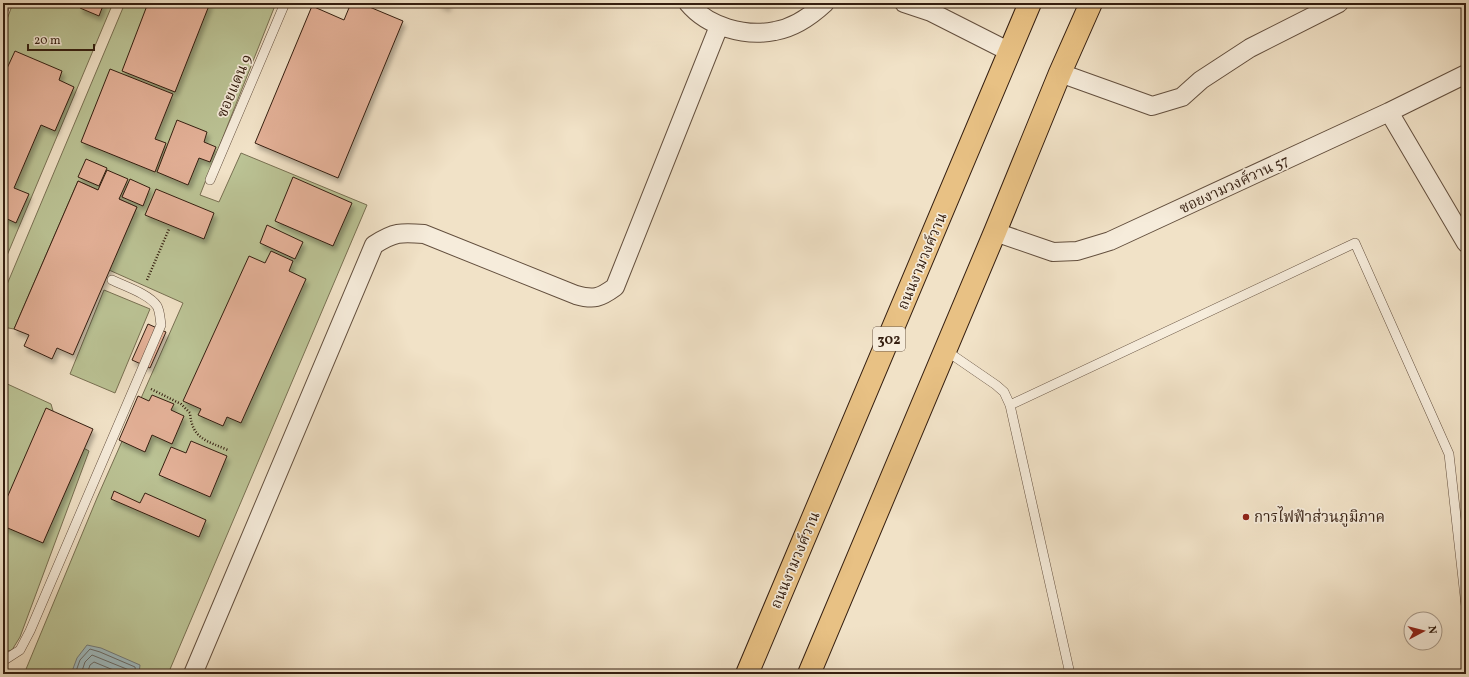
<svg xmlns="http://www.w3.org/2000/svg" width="1469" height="677" font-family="Vollkorn,'Noto Serif Thai',serif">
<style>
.green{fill:#bbc395;stroke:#787052}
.water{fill:#9fbbc0;stroke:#747c7a}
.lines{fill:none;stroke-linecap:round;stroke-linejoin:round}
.shore{stroke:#6a6c68;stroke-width:1}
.building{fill:#e4b198;stroke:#341e10;filter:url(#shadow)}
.lane-casing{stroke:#634f3e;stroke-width:10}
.street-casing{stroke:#634f3e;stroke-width:20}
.primary-casing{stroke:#341e10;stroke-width:24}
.path{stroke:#341e10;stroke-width:2.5;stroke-dasharray:1 2;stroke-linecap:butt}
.lane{stroke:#f6ecdb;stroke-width:9}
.street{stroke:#f6ecdb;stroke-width:18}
.primary{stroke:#e8c184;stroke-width:22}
.poi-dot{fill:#8f2418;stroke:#f6ecdb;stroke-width:1.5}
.labels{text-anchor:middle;stroke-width:3.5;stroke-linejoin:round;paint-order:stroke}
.shield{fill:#f6ecdb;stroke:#6e5c4d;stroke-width:1}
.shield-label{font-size:14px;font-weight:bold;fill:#341e10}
.street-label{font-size:15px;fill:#341e10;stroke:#f6ecdb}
.poi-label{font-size:15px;fill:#341e10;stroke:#f6ecdb;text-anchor:start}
</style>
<defs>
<filter id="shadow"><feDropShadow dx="2.5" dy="4.5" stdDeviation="2" flood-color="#0004"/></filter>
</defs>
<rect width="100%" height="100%" fill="#f1e2c7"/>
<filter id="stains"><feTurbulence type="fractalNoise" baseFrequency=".005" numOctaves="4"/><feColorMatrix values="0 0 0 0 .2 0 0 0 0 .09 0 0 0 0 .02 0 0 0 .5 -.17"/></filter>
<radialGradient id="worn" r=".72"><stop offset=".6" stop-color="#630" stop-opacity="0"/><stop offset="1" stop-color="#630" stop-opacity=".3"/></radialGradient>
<path class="green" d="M13,3H113L3,265V30Z
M125,3H276L200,195L219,202L241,153L367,205L168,674H24L97,498L183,303L109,270L137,207L78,181L14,329L3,327V294Z
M104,290L150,309L115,393L70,374Z
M3,382L51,404L60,435L89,451L20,637L12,650L3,652Z"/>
<path class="water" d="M87,645L101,648L140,665L139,674H71L77,658Z"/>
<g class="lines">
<path class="shore" d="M75,674L80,660L90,649L100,652L135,667L136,674
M81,674L85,662L92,655L129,670L130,674
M87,674L90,665L94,662L123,674"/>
</g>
<path class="building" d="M82,3H104L99,16L80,8Z
M148,3H210L175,92L122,71Z
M351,3H360L403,21L338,178L255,143L312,6L344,20Z
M438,3H449L447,7Z
M15,51L62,71L59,80L74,87L55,131L41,125L14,188L29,194L16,223L3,217V77Z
M110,69L173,94L155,139L166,143L155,172L81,142Z
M177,120L207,132L204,142L216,147L210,162L199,158L188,185L157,172Z
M86,159L107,168L99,186L78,177Z
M107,170L128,179L119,199L137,207L73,355L57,348L52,359L24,346L29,335L14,329L78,181L98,190Z
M293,177L352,203L333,246L275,221Z
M130,179L150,188L143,206L122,197Z
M156,189L214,213L204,239L145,215Z
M267,225L303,242L295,259L260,243Z
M271,251L293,261L289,271L306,279L241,423L227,417L223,426L198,415L201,409L183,401L249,256L265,263Z
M148,324L166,332L150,368L132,360Z
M152,395L174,404L171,410L184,416L172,444L152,435L145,452L119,440L138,396L149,401Z
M46,408L93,429L43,543L3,526V507Z
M191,441L227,456L210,497L159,475L171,447L186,453Z
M114,491L140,503L145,493L206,520L199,537L111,499Z"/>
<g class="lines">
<g class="lane-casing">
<path id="lane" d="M3,11L6,3
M210,180L285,3
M945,350L996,385L1004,392L1010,405L1070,674
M1010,405L1355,243L1449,454L1466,606
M3,658L6,659L20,650L30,631L161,325C160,319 160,311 157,306C149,294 124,286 112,280"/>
</g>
<g class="street-casing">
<path id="street" d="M688,3C708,27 745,37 775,31C793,28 811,16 825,3
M904,3L931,12L1010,52
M1060,73L1152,106L1182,97L1201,80L1250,48L1339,3
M1389,112L1466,243
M995,232L1053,252L1077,251L1110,241L1389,112L1466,74
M193,674L374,245C394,232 401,232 424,234L576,295C594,300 600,298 615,287L719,26"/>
</g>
<g class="primary-casing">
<path id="primary" d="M747,674L1030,3
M809,674L995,232L1060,73L1091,3"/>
</g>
<path class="path" d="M147,280L169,229
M151,389L181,404L190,413C192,439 207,441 228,450"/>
<use href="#lane" class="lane"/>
<use href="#street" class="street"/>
<use href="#primary" class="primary"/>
</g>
<circle class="poi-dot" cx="1246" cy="517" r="4"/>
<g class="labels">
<rect class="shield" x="873" y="327" width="32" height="24" rx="3"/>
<g class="shield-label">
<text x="889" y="344">302</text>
</g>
<g class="street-label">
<text transform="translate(234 86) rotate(-67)" y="5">ซอยแดน 9</text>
<text transform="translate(1234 184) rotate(-25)" y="5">ซอยงามวงศ์วาน 57</text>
<text transform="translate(922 261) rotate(-67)" y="5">ถนนงามวงศ์วาน</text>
<text transform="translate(795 560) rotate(-67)" y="5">ถนนงามวงศ์วาน</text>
</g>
<g class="poi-label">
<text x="1254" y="522">การไฟฟ้าส่วนภูมิภาค</text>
</g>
</g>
<rect width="1469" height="677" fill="none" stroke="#f1e2c7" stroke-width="16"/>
<rect x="4" y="4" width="1461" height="669" fill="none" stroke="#341e10" stroke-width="2"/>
<rect x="8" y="8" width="1453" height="661" fill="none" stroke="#341e10"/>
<g transform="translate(1423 631) rotate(83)"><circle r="19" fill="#f6ecdb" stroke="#a89a8a"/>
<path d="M0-3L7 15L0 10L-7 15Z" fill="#8f2418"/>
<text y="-6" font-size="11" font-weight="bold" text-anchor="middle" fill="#341e10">N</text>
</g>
<path d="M28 44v6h66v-6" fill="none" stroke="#341e10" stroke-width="2"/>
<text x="34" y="44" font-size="12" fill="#341e10" stroke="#f6ecdb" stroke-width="3" paint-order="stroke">20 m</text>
<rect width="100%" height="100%" filter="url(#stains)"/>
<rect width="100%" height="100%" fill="url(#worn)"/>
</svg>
